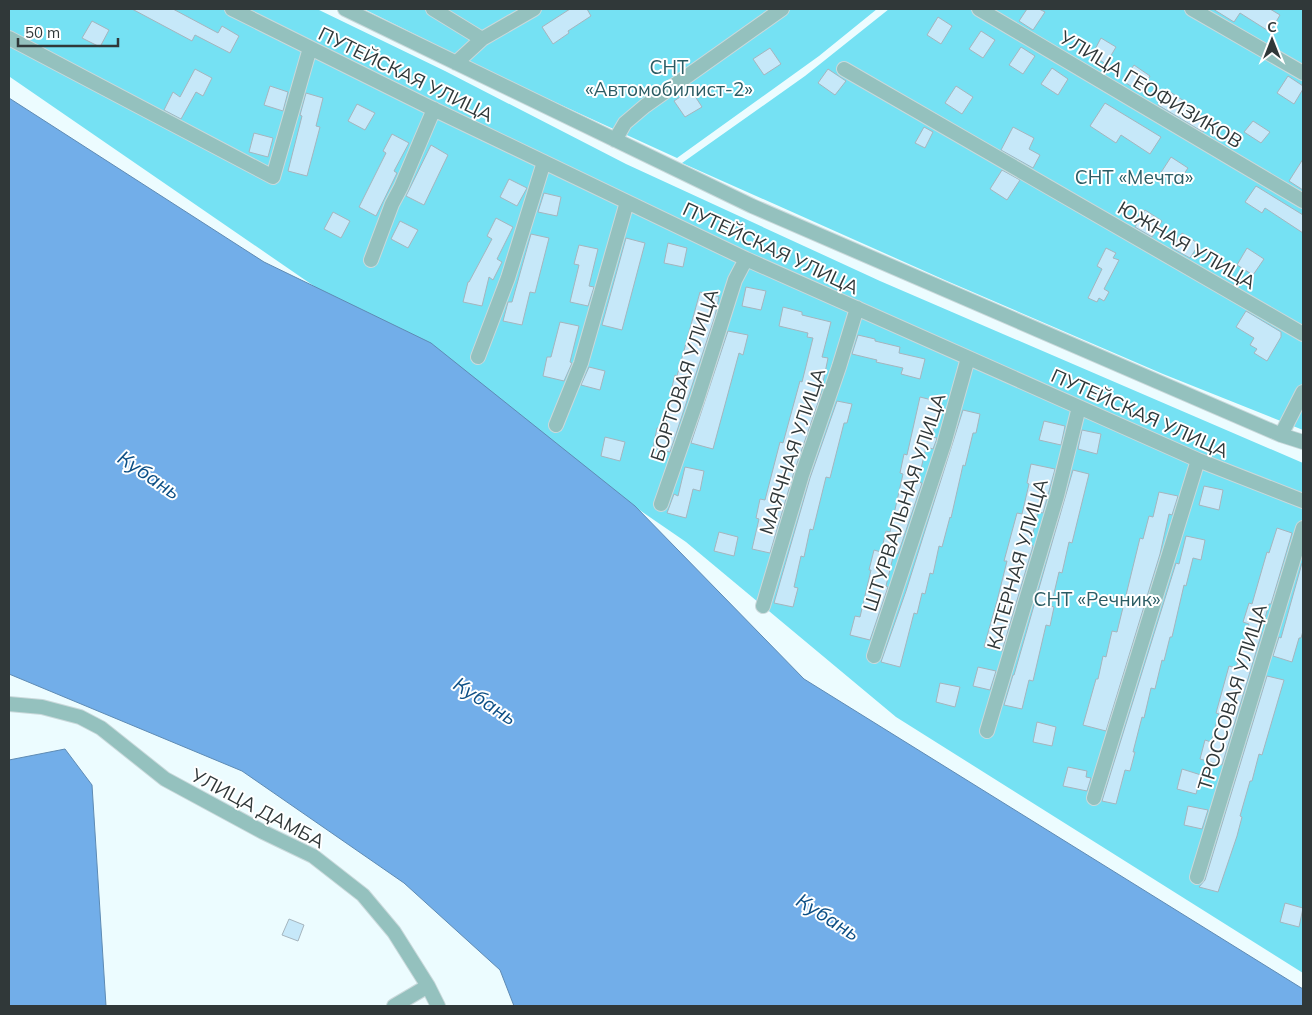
<svg xmlns="http://www.w3.org/2000/svg" width="1312" height="1015" font-family="Mulish,sans-serif">
<style>
.green{fill:#75e1f3}
.water{fill:#72aee9;stroke:#5e8bb4}
.building{fill:#c6e8f9;stroke:#a5b5be}
.lines{fill:none;stroke-linecap:round;stroke-linejoin:round}
.minor-casing{stroke:#cad9db;stroke-width:16}
.minor{stroke:#94c1be;stroke-width:14}
.labels{text-anchor:middle;stroke-width:4;stroke-linejoin:round;paint-order:stroke}
.park-label{font-size:19px;fill:#2b5c64;stroke:#fff}
.street-label{font-size:19px;fill:#303839;stroke:#fff}
.water-label{font-size:20px;font-style:italic;fill:#0d4f85;stroke:#fff}
</style>
<rect width="100%" height="100%" fill="#ecfcff"/>
<path class="green" d="M9,9H317L445,71L626,164L880,281L1303,463V973L896,717L686,542L10,77Z
M364,9H877L819,56L677,158L504,79Z
M889,9H1303V430L1163,374L947,281L682,163L805,76Z"/>
<path class="water" d="M9,98L264,262L431,343L635,506L804,679L1303,989V1006H514L500,970L404,883L242,771L9,674Z
M65,749L92,785L106,1006H9V760Z"/>
<path class="building" d="M132,9H173L218,33L222,26L239,36L230,53L195,35L192,41Z
M570,9H587L591,16L568,31L569,33L553,44L542,27Z
M1027,9H1039L1045,12L1033,30L1019,21Z
M1213,9H1270L1280,15L1270,32L1240,13L1234,22Z
M938,17L952,26L941,44L927,35Z
M92,21L109,30L100,47L82,38Z
M981,31L995,40L983,58L969,49Z
M1101,38L1116,47L1106,64L1092,55Z
M1021,47L1035,56L1023,74L1009,65Z
M770,48L781,64L764,75L753,59Z
M1134,65L1150,76L1140,92L1123,81Z
M1052,68L1068,79L1058,95L1041,84Z
M195,69L212,78L203,96L196,92L181,119L164,110L173,92L180,97Z
M828,69L846,81L835,95L818,83Z
M1288,76L1303,86V89L1294,104L1277,93Z
M270,86L288,92L283,111L264,105Z
M956,86L973,97L962,114L945,103Z
M691,90L702,107L685,117L674,101Z
M1167,90L1184,101L1182,105L1209,122L1203,132L1158,105Z
M306,93L323,98L316,126L320,127L307,176L288,171L302,116L300,115Z
M1105,103L1161,137L1150,154L1121,135L1116,143L1090,126Z
M357,104L375,113L365,130L348,121Z
M1253,121L1270,132L1261,143L1244,132Z
M924,127L933,132L925,148L915,143Z
M1013,127L1034,138L1029,149L1040,155L1033,168L1001,150Z
M254,133L273,138L268,157L249,152Z
M392,134L409,143L394,171L397,173L376,216L359,207L386,153L383,151Z
M431,145L448,155L424,205L406,196Z
M1171,157L1188,168L1177,184L1160,174Z
M1303,159V190L1289,181Z
M1002,170L1020,180L1007,200L990,189Z
M509,179L527,188L517,206L500,197Z
M1256,186L1303,215V233L1265,208L1262,213L1245,202Z
M544,193L561,197L557,216L538,212Z
M1145,210L1162,221L1152,237L1135,227Z
M333,212L350,221L341,238L324,229Z
M496,218L513,227L497,259L502,262L493,280L489,277L482,306L463,302L468,282H469L492,239L487,236Z
M400,221L418,230L408,248L391,239Z
M1182,233L1199,244L1190,258L1172,248Z
M531,234L549,238L535,293L530,292L522,325L503,321L508,302H512Z
M626,238L645,243L622,330L602,325Z
M668,243L687,248L683,267L664,263Z
M579,245L598,249L589,286L594,287L588,306L570,302L579,265L574,264Z
M1106,248L1116,253L1113,258L1119,260L1104,289L1109,292L1104,301L1099,298L1097,302L1088,298L1102,269L1097,266Z
M1247,248L1264,259L1253,275L1237,265Z
M746,287L766,291L761,310L742,306Z
M700,292L719,297L715,316L670,452L653,448L657,428L664,430L673,395H670L675,375L677,376Z
M783,307L802,312V315L831,322L822,357L828,358L820,397L794,472L770,553L752,549L759,519L756,518L760,499L765,500L780,442L783,443L800,381L802,382L813,338L807,337L808,333L779,326Z
M1246,311L1281,332V337L1267,361L1254,353L1257,349L1250,345L1254,338L1236,327Z
M560,322L579,326L570,362L572,363L564,381L543,376L547,357H551Z
M728,331L748,335L743,355L739,353L713,449L691,443Z
M858,335L875,339V341L900,347L899,353L925,359L920,379L901,374L903,368L876,362L877,360L852,354Z
M589,367L605,371L600,390L581,385Z
M920,397L940,402L932,437L937,438L936,441L933,449L926,447L918,482L922,483L898,554L894,553L886,586L888,587L870,640L850,635L855,616L860,617L871,570H869L874,550L881,552L886,531L890,532L903,474L900,473L904,454L907,455Z
M837,401L852,404L847,423H844L830,478L826,477L813,530L810,529L804,557L801,556L794,587L798,588L793,607L774,603L810,478Z
M963,410L980,414L976,433H973L965,466L963,465L951,518L950,517L942,547L939,546L933,574L930,573L925,594L922,593L917,614L914,613L900,667L881,662L906,591Z
M1044,421L1065,426L1061,445L1039,440Z
M1082,430L1101,434L1097,454L1078,449Z
M605,437L625,442L620,461L601,456Z
M1031,464L1055,469L1043,513L1038,512L1030,545L1033,546L1002,651L984,647L997,601L1007,561H1004L1017,513L1022,514L1029,484L1027,483Z
M685,467L704,471L700,491L693,489L686,518L667,513L674,494L678,496Z
M1073,470L1089,474L1072,543L1069,542L1062,573L1059,572L1051,606L1054,607L1050,626L1046,625L1033,681L1029,680L1022,709L1004,705L1013,675H1014Z
M1204,486L1223,490L1219,510L1199,505Z
M1159,492L1178,496L1172,515L1169,514L1160,554L1106,731L1083,725L1096,679H1098L1103,656L1106,657L1112,631L1117,632L1140,538L1143,539L1149,516L1153,517Z
M1277,528L1292,533L1271,604H1269L1261,632H1262L1222,765L1200,759L1205,740L1211,742L1219,714L1216,713L1229,666L1236,668L1249,624L1243,622L1249,603L1252,604L1267,552L1269,553Z
M719,532L738,537L734,556L714,551Z
M1186,536L1205,540L1201,560L1193,558L1186,586L1184,585L1172,637H1170L1164,661L1162,660L1155,689L1151,688L1144,718L1142,717L1133,752H1135L1130,771L1125,770L1116,804L1102,801L1176,563L1179,564Z
M1302,563H1303V631L1301,638H1299L1292,662L1273,656L1279,637L1281,638Z
M978,667L996,671L990,690L973,686Z
M1267,676L1284,680L1262,755L1259,754L1252,781H1250L1240,816L1242,817L1237,836L1218,892L1199,887L1205,880Z
M940,683L960,687L955,707L936,702Z
M1037,722L1056,727L1052,746L1033,742Z
M1068,767L1087,771L1086,777L1091,778L1087,791L1063,786Z
M1182,769L1201,775L1196,794L1177,789Z
M1188,806L1208,810L1202,829L1184,825Z
M1285,903L1303,908L1299,927L1280,922Z
M289,919L304,925L298,941L282,935Z"/>
<g class="lines">
<g class="minor-casing">
<path id="minor" d="M232,9L427,106L746,259L1198,460L1303,501
M345,9L752,206L1281,435L1303,442
M433,9L482,39
M979,9L1303,201
M1192,9L1303,73
M9,38L273,177L310,48
M456,63L482,39L534,9
M844,69L1303,334
M615,140L625,123L645,106L782,9
M371,260L392,204L401,187L434,109
M478,357L508,278L544,162
M556,425L581,363L627,202
M1281,435L1303,392
M661,504L697,400L735,280L746,259
M763,606L802,475L839,367L857,308
M874,656L944,444L968,358
M9,704L42,707L80,717L101,728L165,779L263,832L313,856L363,895L394,932L428,986L438,1006
M987,731L1057,496L1079,407
M1094,798L1198,460
M1197,877L1303,528
M394,1006L428,986"/>
</g>
<use href="#minor" class="minor"/>
</g>
<g class="labels">
<g class="park-label">
<text x="669" y="74">СНТ<tspan x="669" dy="22">«Автомобилист-2»</tspan></text>
<text x="1134" y="184">СНТ «Мечта»</text>
<text x="1097" y="606">СНТ «Речник»</text>
</g>
<g class="street-label">
<text transform="translate(406 74) rotate(26)" y="7">ПУТЕЙСКАЯ УЛИЦА</text>
<text transform="translate(1151 89) rotate(31)" y="7">УЛИЦА ГЕОФИЗИКОВ</text>
<text transform="translate(1187 245) rotate(30)" y="7">ЮЖНАЯ УЛИЦА</text>
<text transform="translate(771 248) rotate(25)" y="7">ПУТЕЙСКАЯ УЛИЦА</text>
<text transform="translate(684 375) rotate(-72)" y="7">БОРТОВАЯ УЛИЦА</text>
<text transform="translate(1140 413) rotate(24)" y="7">ПУТЕЙСКАЯ УЛИЦА</text>
<text transform="translate(792 451) rotate(-72)" y="7">МАЯЧНАЯ УЛИЦА</text>
<text transform="translate(904 502) rotate(-72)" y="7">ШТУРВАЛЬНАЯ УЛИЦА</text>
<text transform="translate(1017 564) rotate(-74)" y="7">КАТЕРНАЯ УЛИЦА</text>
<text transform="translate(1232 697) rotate(-73)" y="7">ТРОССОВАЯ УЛИЦА</text>
<text transform="translate(258 808) rotate(28)" y="7">УЛИЦА ДАМБА</text>
</g>
<g class="water-label">
<text transform="translate(149 475) rotate(34)" y="7">Кубань</text>
<text transform="translate(485 701) rotate(33)" y="7">Кубань</text>
<text transform="translate(828 917) rotate(32)" y="7">Кубань</text>
</g>
</g>
<rect width="1312" height="1015" fill="none" stroke="#303839" stroke-width="20"/>
<g transform="translate(1272 40)" stroke="#ffffff" stroke-width="4" paint-order="stroke">
<path d="M0-4L9 19L0 12L-9 19Z" fill="#303839"/>
<text y="-8" font-size="14" font-weight="bold" text-anchor="middle" fill="#303839">С</text>
</g>
<path d="M18 38v8h100v-8" fill="none" stroke="#303839" stroke-width="2.5"/>
<text x="25" y="38" font-size="15" fill="#303839" stroke="#ffffff" stroke-width="4" paint-order="stroke">50 m</text>
</svg>
